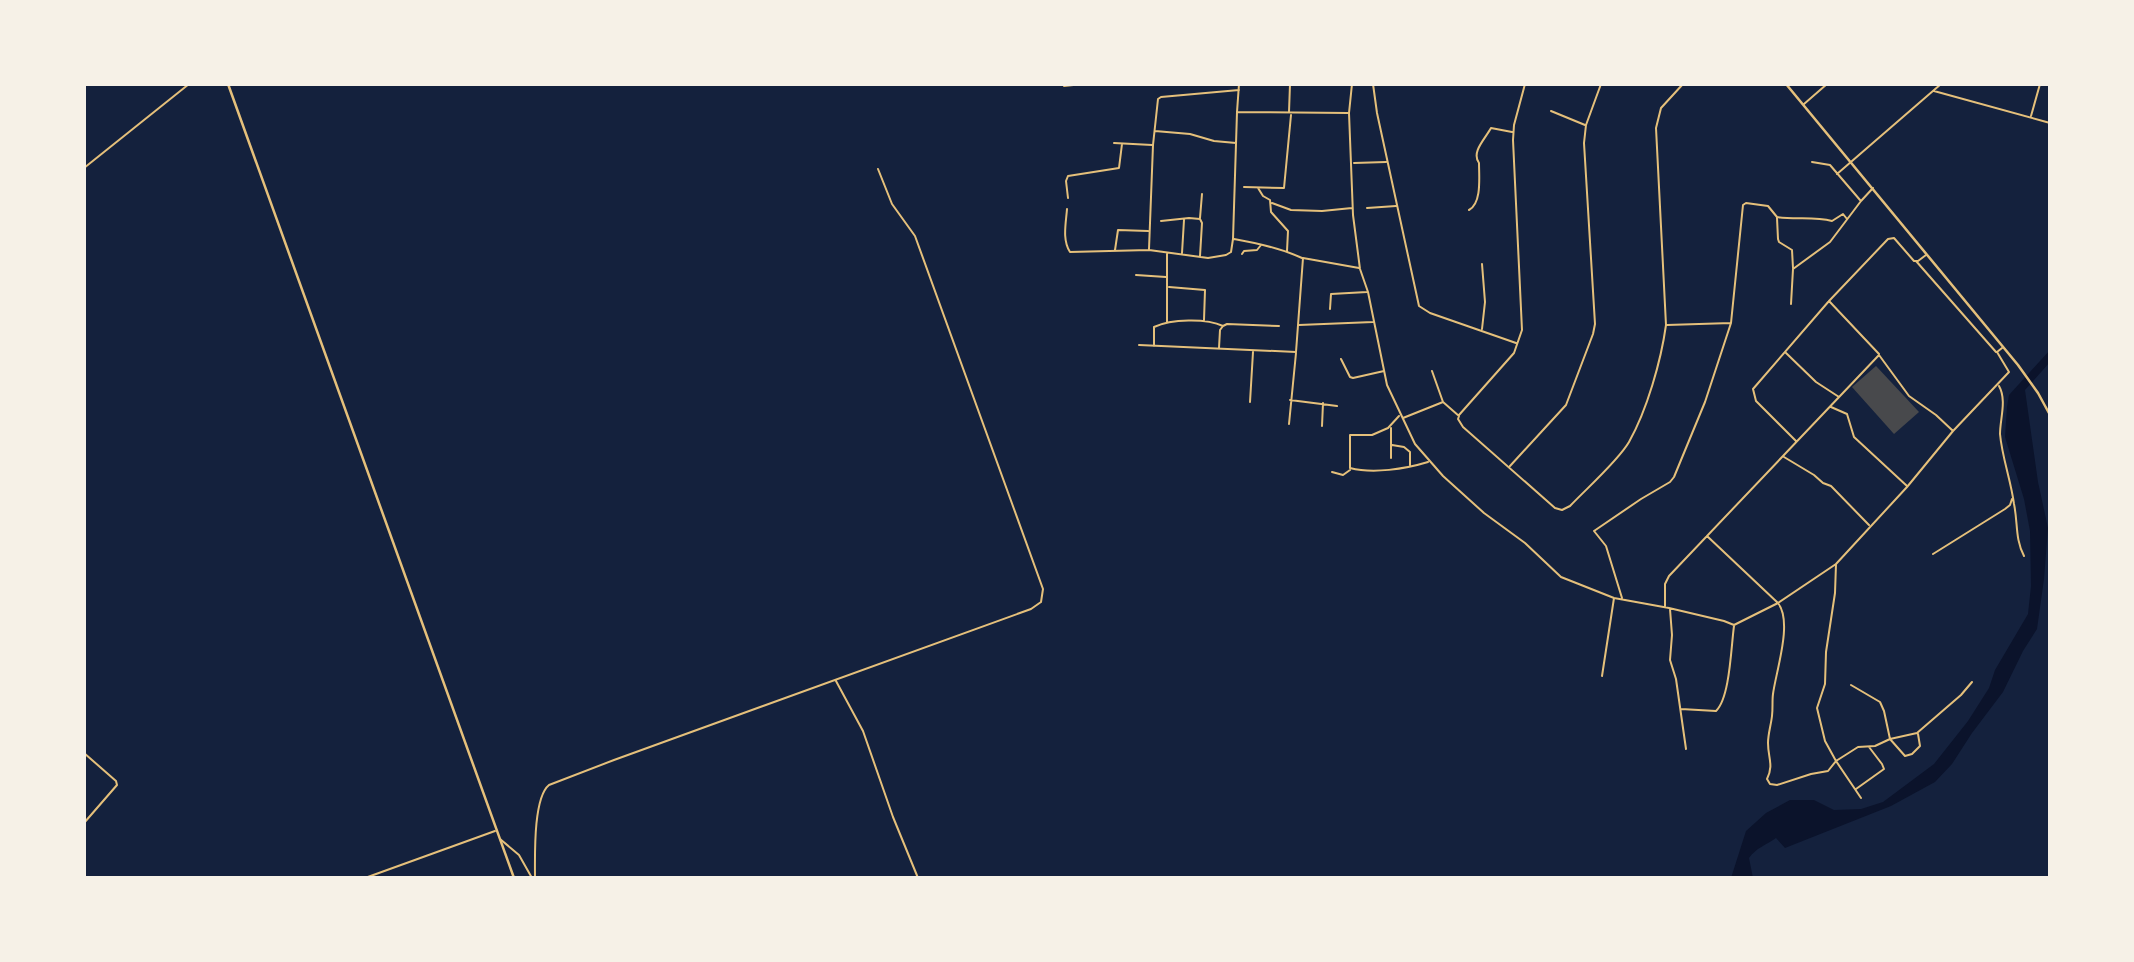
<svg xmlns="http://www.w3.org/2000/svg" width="2134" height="962" font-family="'PT Sans',sans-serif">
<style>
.water{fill:#0b132b}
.building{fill:#48494c}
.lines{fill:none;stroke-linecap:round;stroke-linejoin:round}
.minor{stroke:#e5c07b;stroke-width:2}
.tertiary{stroke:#e5c07b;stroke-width:2.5}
.secondary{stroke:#e5c07b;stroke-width:2.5}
</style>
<rect width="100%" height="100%" fill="#14213d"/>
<path class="water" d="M2050,350V362L2025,390L2038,482L2048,528L2044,579L2037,629L2023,651L2003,692L1972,733L1952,764L1935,782L1891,806L1785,848L1776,838C1766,845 1756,848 1749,858L1753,878H1731L1746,831L1766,813L1790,800H1814L1834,810L1861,809L1883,802L1934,764L1968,721L1989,688L1995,670L2028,614L2031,586L2030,531L2024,499L2005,437L2007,407L2009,395Z"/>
<path class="building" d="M1876,366L1919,412L1894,434L1852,387Z"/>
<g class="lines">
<path class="minor" d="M1239,84L1237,112L1348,113
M1352,84L1349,113L1353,215L1360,269L1368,292L1387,385L1415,444L1443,476L1484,513L1525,543L1561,577L1614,598L1669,608L1724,621L1734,625L1778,603L1836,564L1907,487L1953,431L2009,372L1997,352L2002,348
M1373,84L1377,113L1419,306L1430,313L1516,343
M1064,86L1083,84
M1934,91L2050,123
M1804,104L1827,84
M1551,111L1585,125
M1289,112L1290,84
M2031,116L2040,84
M1155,131L1190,134L1214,141L1236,143
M1114,143L1152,145
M1812,162L1830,165L1860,200
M1354,163L1386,162
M2049,167H2050
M84,168L189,84
M1837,174L1941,84
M1244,187L1284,188L1291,115
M1258,188L1263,196L1270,200L1271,212L1288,231L1287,251
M1068,198L1066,181L1068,176L1119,168L1122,144
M1272,203L1291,210L1322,211L1352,208
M1367,208L1396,206
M1067,209C1066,223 1062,240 1070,252L1149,250L1208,258L1226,255L1231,252L1233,239L1237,112
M1469,210C1482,203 1479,177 1479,163C1471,152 1485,139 1491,128L1512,132
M1200,218L1202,194
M1777,218L1778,239L1779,242L1792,250L1793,268
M1161,221L1189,218L1200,219L1202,223L1200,256
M1234,239C1257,243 1280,248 1302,258
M1149,249L1153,145L1158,99L1161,97L1239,90
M1115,250L1118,230L1148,231
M1182,253L1184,220
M1167,254V322
M1242,254L1244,251L1257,250L1261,245
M1916,261L1996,352
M1136,275L1166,277
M1169,287L1205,290L1204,320
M1791,304L1793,269L1830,242L1861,201L1873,188
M1330,309L1331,294L1367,292
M1299,325L1373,322
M1667,325L1731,323L1743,205L1746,203L1768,206L1777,217C1795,220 1814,216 1832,221L1843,214L1847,219
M1482,329L1485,302L1482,264
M1139,345L1296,352L1303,258L1359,268
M1154,346V327C1171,319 1206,318 1223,326
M1219,348L1220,330L1223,326L1227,324L1279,326
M1785,352L1816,382L1839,397
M1879,354L1829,301L1888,239L1894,238L1914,261H1918L1926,255
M1341,359L1350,377L1353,378L1384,371
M1432,371L1443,402L1459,416L1458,419L1463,427L1555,508L1562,510L1570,506C1586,489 1618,461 1629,442C1647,410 1661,361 1666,325L1656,128L1661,108L1683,84
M1999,386C2007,400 2000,419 2000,434C2002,457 2011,481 2014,504C2018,523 2015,539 2024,556
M1290,400L1337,406
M1250,402L1253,352
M1831,407L1847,414L1854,437L1907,486
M1459,415L1514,353L1522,330L1513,140L1514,125L1525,84
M1399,416L1388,428L1372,435H1350V468C1373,474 1405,469 1428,462
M1403,418L1443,402
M1289,424L1296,353
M1322,426L1323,403
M1391,428V458
M1796,441L1756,401L1753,389L1829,301
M1392,445L1404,447L1410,452V465
M1784,457L1814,475L1823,483L1831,486L1869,525
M1510,466L1566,405L1593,334L1595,324L1584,143L1586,125L1601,84
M1332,472L1343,475L1350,470
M1707,536L1778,603C1793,622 1776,671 1773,694C1772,701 1773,708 1772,716C1771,725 1768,734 1768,743C1768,758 1774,765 1767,779L1770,784L1777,785L1811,774L1828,771L1836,761L1861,798
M1933,554L2005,509L2010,505L2012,499
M1836,564L1835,593L1826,652L1825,684L1817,708L1825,741L1836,761L1858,747L1875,746L1890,739L1917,733L1961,695L1972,682
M1622,598L1606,546L1594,531L1641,499L1670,482L1674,477L1705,402L1731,323
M1665,606V584L1669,576L1879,355L1909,396L1936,415L1952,430
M1670,609L1672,635L1670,660L1676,679L1686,749
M1602,676L1614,598
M836,681L863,731L893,817L918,878
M1851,685L1880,702L1884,711L1890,739L1905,756L1912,754L1920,746L1918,734
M1681,709L1716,711C1730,698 1731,647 1734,626
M84,753L116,781L117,785L84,823
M1856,789L1884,769L1882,764L1869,747
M500,839L519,855L532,878
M365,878L495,831
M535,878C535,857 533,798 549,785L614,760L1031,609L1041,602L1043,589L915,236L892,204L878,169"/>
<path class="tertiary" d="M1786,84L2018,365L2038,393L2050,415"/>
<path class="secondary" d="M228,84L514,878"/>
</g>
<rect width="2134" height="962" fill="none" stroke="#f6f1e7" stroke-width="172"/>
</svg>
